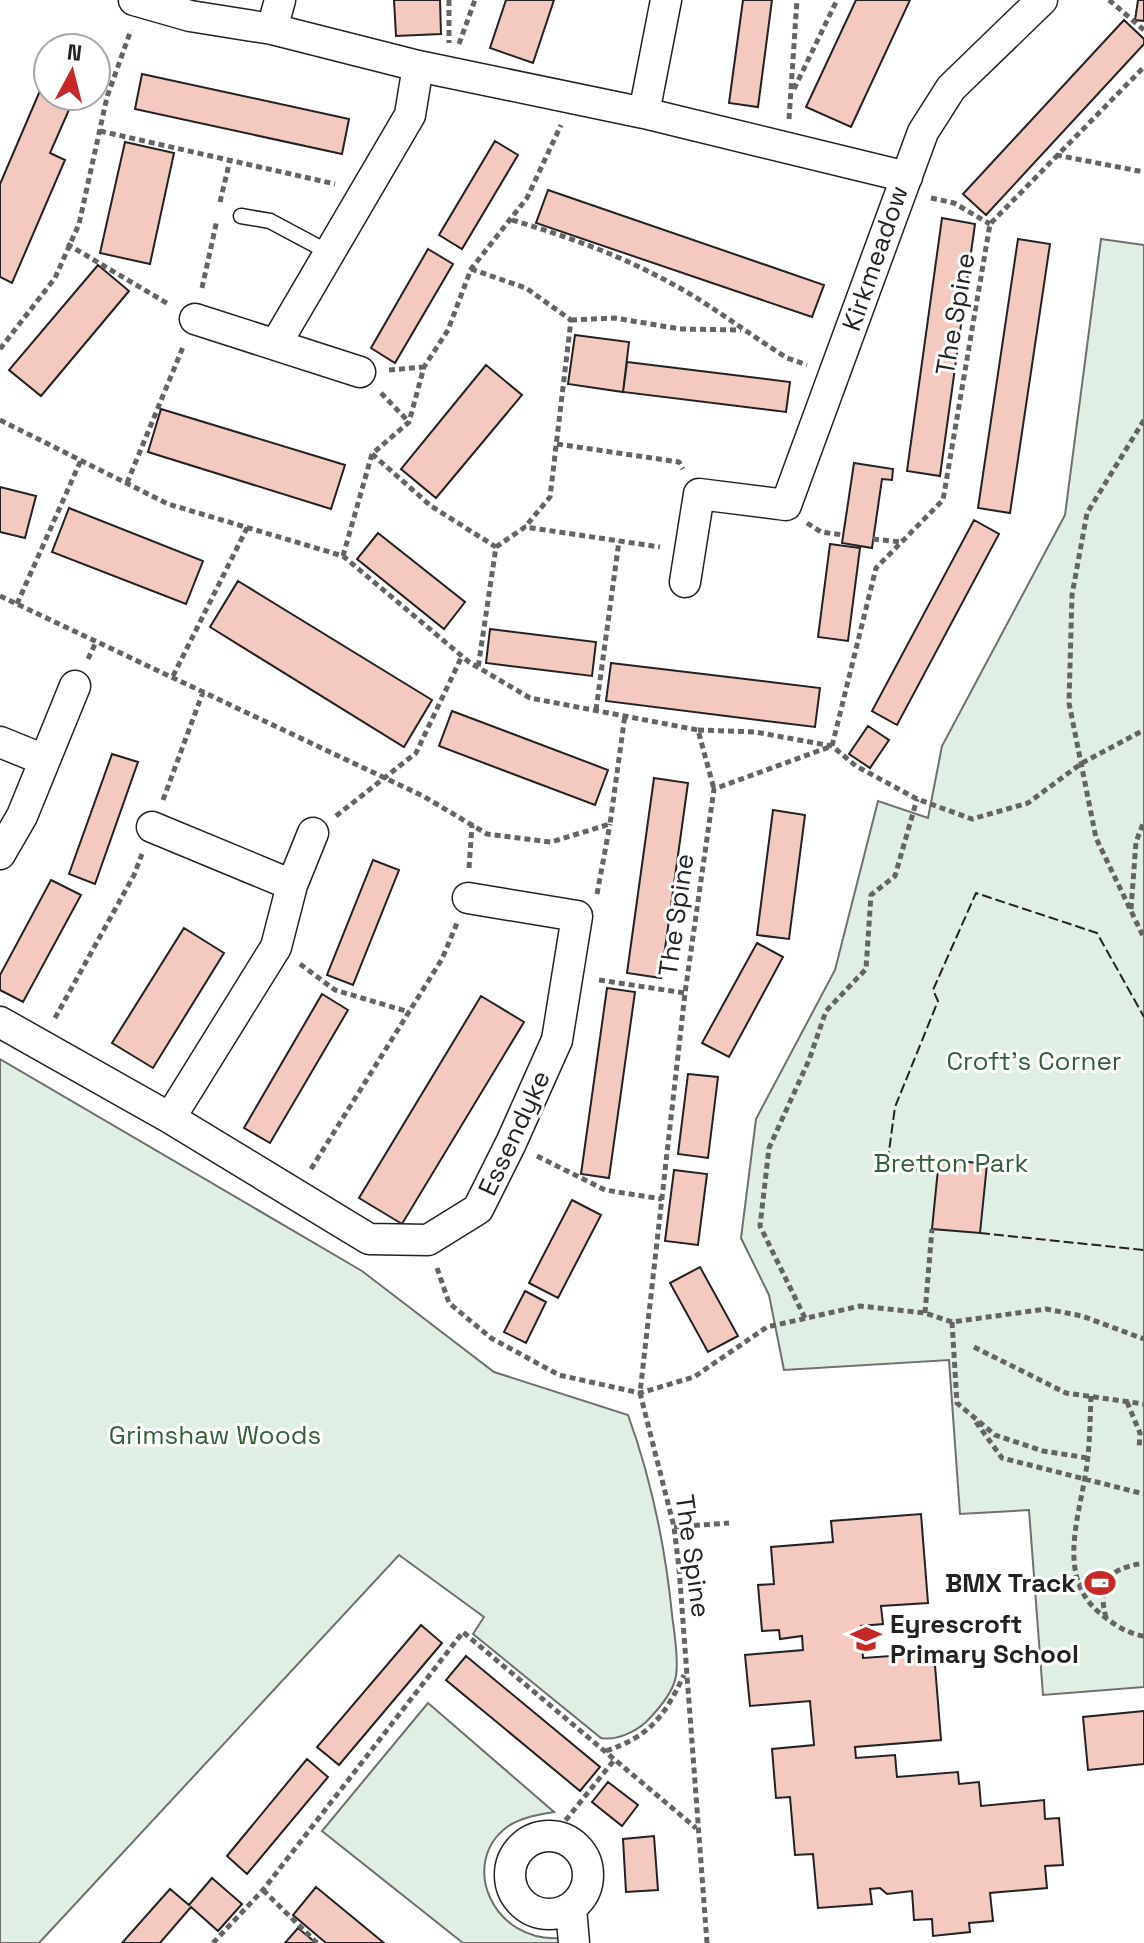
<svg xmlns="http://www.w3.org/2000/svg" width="1144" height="1943" font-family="'Space Grotesk',sans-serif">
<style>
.green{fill:#e0efe3;stroke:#6f6f6f;stroke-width:2}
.building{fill:#f3c9c0;stroke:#222;stroke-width:2}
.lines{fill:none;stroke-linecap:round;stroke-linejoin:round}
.lane-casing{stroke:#222;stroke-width:17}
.street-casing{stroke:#222;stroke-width:33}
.path{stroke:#646464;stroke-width:5;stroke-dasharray:6 4;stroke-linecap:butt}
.lane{stroke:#fff;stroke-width:14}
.street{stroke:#fff;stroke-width:30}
.fence{stroke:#222;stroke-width:2;stroke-dasharray:10 4;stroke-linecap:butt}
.labels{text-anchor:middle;stroke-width:6;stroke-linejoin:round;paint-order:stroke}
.street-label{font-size:26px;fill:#222;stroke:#fff}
.park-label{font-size:26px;fill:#2f5e38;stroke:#fff}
.poi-label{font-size:26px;font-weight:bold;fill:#222;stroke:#fff;text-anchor:end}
</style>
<rect width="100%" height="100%" fill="#fff"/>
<path class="green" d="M1101,239L1144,245V1687L1043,1695L1029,1510L960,1514L949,1360L784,1370L769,1295L741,1238L756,1119L835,970L878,801L928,818L942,746L1065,515Z
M0,1059L362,1271L494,1372L628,1415C652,1481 665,1545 672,1614C674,1633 679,1657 676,1676C673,1693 658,1710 646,1722C635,1732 616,1741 601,1738L473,1634L484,1617L399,1555L39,1943H0Z
M428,1703L554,1812C538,1815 521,1817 507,1827C458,1864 494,1943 560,1938V1943H463L322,1831Z"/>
<path class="building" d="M394,0H440L441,34L396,36Z
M506,0H554L533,63L490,48Z
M743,0H772L758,107L729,103Z
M856,0H910L851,127L806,107Z
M1138,0H1144V21L1135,20Z
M1124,20L1144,39V44L986,215L963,194Z
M48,72V96H75L50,153L65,160L12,283L0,277V184Z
M142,74L349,119L342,154L135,109Z
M495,141L518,155L462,249L439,235Z
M125,142L174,153L150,264L100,253Z
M548,190L824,285L812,317L536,223Z
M942,218L975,224L940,476L907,471Z
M1018,239L1050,244L1010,513L978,508Z
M428,249L453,264L395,363L371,348Z
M98,265L129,291L41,396L9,370Z
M575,335L629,342L623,392L568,384Z
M627,362L790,382L786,412L623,392Z
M486,365L522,395L436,498L401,469Z
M161,409L345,465L331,509L148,452Z
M854,463L893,469L892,480L882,479L872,548L842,543Z
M0,487L36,496L25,538L0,532Z
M69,508L203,561L186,604L52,552Z
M974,520L999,534L897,725L872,711Z
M378,533L465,602L444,629L357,559Z
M830,544L860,548L848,641L818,637Z
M238,581L432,700L404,747L210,627Z
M490,629L596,642L592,676L486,663Z
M611,663L820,688L815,727L606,701Z
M452,711L608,770L595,805L439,746Z
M868,726L889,740L870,768L849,754Z
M112,754L138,762L95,884L69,874Z
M654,778L688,783L661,978L627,973Z
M773,810L805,815L789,939L757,935Z
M373,860L399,870L353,985L327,975Z
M51,880L81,895L23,1002L0,990V975Z
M184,928L224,953L153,1068L112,1043Z
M757,943L783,957L729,1057L702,1043Z
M607,988L635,992L609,1178L581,1174Z
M322,994L348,1010L270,1143L244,1128Z
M481,996L524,1022L402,1224L359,1198Z
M688,1074L718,1077L708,1158L678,1154Z
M939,1159L987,1164L980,1233L932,1229Z
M674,1170L707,1174L698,1245L665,1241Z
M572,1200L601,1215L558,1298L529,1283Z
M700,1267L738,1336L708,1352L670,1283Z
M525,1291L546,1302L526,1343L504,1332Z
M921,1514L928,1603L881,1606L883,1624L861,1626L863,1658L934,1653L941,1740L855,1747L856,1758L895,1755L897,1777L958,1772L959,1784L979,1782L981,1806L1044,1800L1045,1819L1059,1818L1063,1865L1045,1866L1047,1888L990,1893L993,1921L969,1923L970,1932L933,1936L932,1919L914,1920L912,1891L887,1894L880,1888L870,1889L872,1904L818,1908L813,1854L795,1855L790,1797L776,1798L772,1749L814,1745L810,1701L750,1706L745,1655L803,1650L802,1636L780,1639L779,1630L762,1631L758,1585L774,1584L771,1547L833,1542L831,1521Z
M421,1625L442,1643L339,1765L317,1747Z
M466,1656L600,1767L580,1791L446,1680Z
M1144,1711V1764L1088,1770L1083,1717Z
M307,1759L328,1777L247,1874L227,1856Z
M608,1782L638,1805L622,1826L592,1802Z
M654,1836L658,1890L626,1892L623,1839Z
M212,1878L242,1904L218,1931L191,1907L160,1943H122L170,1889L189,1905Z
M316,1887L384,1943H326L293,1915Z
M298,1928L316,1943H285Z"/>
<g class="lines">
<g class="lane-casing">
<path id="lane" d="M241,216L270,221L328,252"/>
</g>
<g class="street-casing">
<path id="street" d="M134,0L190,16L272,29L418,66L644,113L907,177
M272,29L280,0
M644,113L666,0
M195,319L360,372
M276,344L410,115L418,66
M685,582L699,494L786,505L923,132L951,88L1042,0
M0,742L42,759
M152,827L292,885
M0,854L22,816L75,686
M0,1022L170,1118L276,947L292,885L313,833
M170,1118L369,1239L428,1240L478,1209L511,1143L557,1040L577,916L468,898
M510 1875a39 39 0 1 1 78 0a39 39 0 1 1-78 0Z
M571,1908L574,1943"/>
</g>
<path class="path" d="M449,0V43
M1109,0L1144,30
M459,44L475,0
M794,89L837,0
M789,119L797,0
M100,131L335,184
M1056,155L1144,172
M931,198L954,203L990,224
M220,202L230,160
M512,220C566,236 617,254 667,281C709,303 747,333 787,358L807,365
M67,244L170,305
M471,269L526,288L571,320L550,497L525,527
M202,288L217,220
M571,320L615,318L680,329L741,330
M0,349L55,278L79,224L107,97L131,30
M389,370L424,367
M381,393L409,422
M0,420L168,504L343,556L469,662L530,698L698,730L714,789
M1144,420L1087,513L1072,595L1069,703L1096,838L1144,938
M557,444L679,462L683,469
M372,454L431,506L496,547L478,668
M127,483L183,347
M807,523L821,532L843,535
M873,539L901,542
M496,547L525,527L660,547
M343,556L372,454L409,422L424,367L448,330L471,269L527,198L561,125
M0,596L423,796L487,834L551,842L610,824L625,715
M17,604L81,460
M88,659L96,642
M173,676L248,526
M596,710L619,541
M698,730L755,732L832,746L856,766L917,799L972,819L1028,803L1082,763L1144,730
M163,800L203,692
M336,816L416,753L462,656
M469,868L472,825
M597,894L610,824
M1131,909L1136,842L1144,821
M300,964L335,990L409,1012
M599,980L685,993
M55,1018L134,875L142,854
M537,1156L605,1190L662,1199
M311,1169L442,959L457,923
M437,1268L449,1303L491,1338L559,1375L640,1393L694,1377L767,1327L860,1306L925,1313L952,1322L1046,1309L1082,1316L1144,1339
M925,1313L932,1229
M805,1318L760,1226L769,1148L809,1060L826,1011L866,969L871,895L895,876L917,799
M952,1322L957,1403L995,1435L1043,1451L1088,1458
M974,1347L1066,1393L1144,1404
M1091,1396C1090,1419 1090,1442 1087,1464C1081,1513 1054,1577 1101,1614C1113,1624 1128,1634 1144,1636
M1127,1402L1140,1433L1139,1449
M976,1422L1002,1458L1144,1494
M674,1527L729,1523
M1079,1586L1109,1573
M1106,1618C1097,1582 1107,1569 1144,1563
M606,1751C650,1736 664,1717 684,1675
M553,1836L615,1759
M263,1890L317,1943
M213,1943L263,1890L463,1632L696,1828
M707,1943L679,1568L674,1527L640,1393L685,993L714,789L832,746L876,568L943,500L990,224L1144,67"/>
<use href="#lane" class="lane"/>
<use href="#street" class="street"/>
<path class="fence" d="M938,1172L887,1166L895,1107L938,1001L933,990L976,893L1097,933L1144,1017
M980,1233L1144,1250"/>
</g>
<defs>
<g id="stadium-bare" transform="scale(2.4)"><path d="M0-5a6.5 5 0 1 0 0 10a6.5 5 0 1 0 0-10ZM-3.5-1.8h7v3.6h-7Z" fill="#c62828" stroke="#fff" stroke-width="2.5" paint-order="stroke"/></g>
<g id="school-bare" transform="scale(2.4)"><path d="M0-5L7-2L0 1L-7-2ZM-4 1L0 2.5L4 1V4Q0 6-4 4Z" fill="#c62828" stroke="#fff" stroke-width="2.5" paint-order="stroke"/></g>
</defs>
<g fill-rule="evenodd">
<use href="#stadium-bare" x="1100" y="1583"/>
<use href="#school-bare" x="866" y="1639"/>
</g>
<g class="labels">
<g class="street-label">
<text transform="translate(875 258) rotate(-71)" y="9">Kirkmeadow</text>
<text transform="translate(955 314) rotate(-80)" y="9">The Spine</text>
<text transform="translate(676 915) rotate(-82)" y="9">The Spine</text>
<text transform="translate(514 1133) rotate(-65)" y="9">Essendyke</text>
<text transform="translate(693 1556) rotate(82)" y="9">The Spine</text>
</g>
<g class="park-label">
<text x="1034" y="1070">Croft's Corner</text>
<text x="951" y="1172">Bretton Park</text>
<text x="215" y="1444">Grimshaw Woods</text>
</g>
<g class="poi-label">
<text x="1076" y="1592">BMX Track</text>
<text x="890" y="1633" text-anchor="start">Eyrescroft<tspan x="890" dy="30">Primary School</tspan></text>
</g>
</g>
<g transform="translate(72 72) rotate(7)"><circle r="38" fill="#ffffff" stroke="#a7a7a7" stroke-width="2"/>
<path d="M0-6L14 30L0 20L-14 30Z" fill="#c62828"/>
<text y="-12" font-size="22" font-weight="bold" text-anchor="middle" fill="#222222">N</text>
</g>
</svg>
